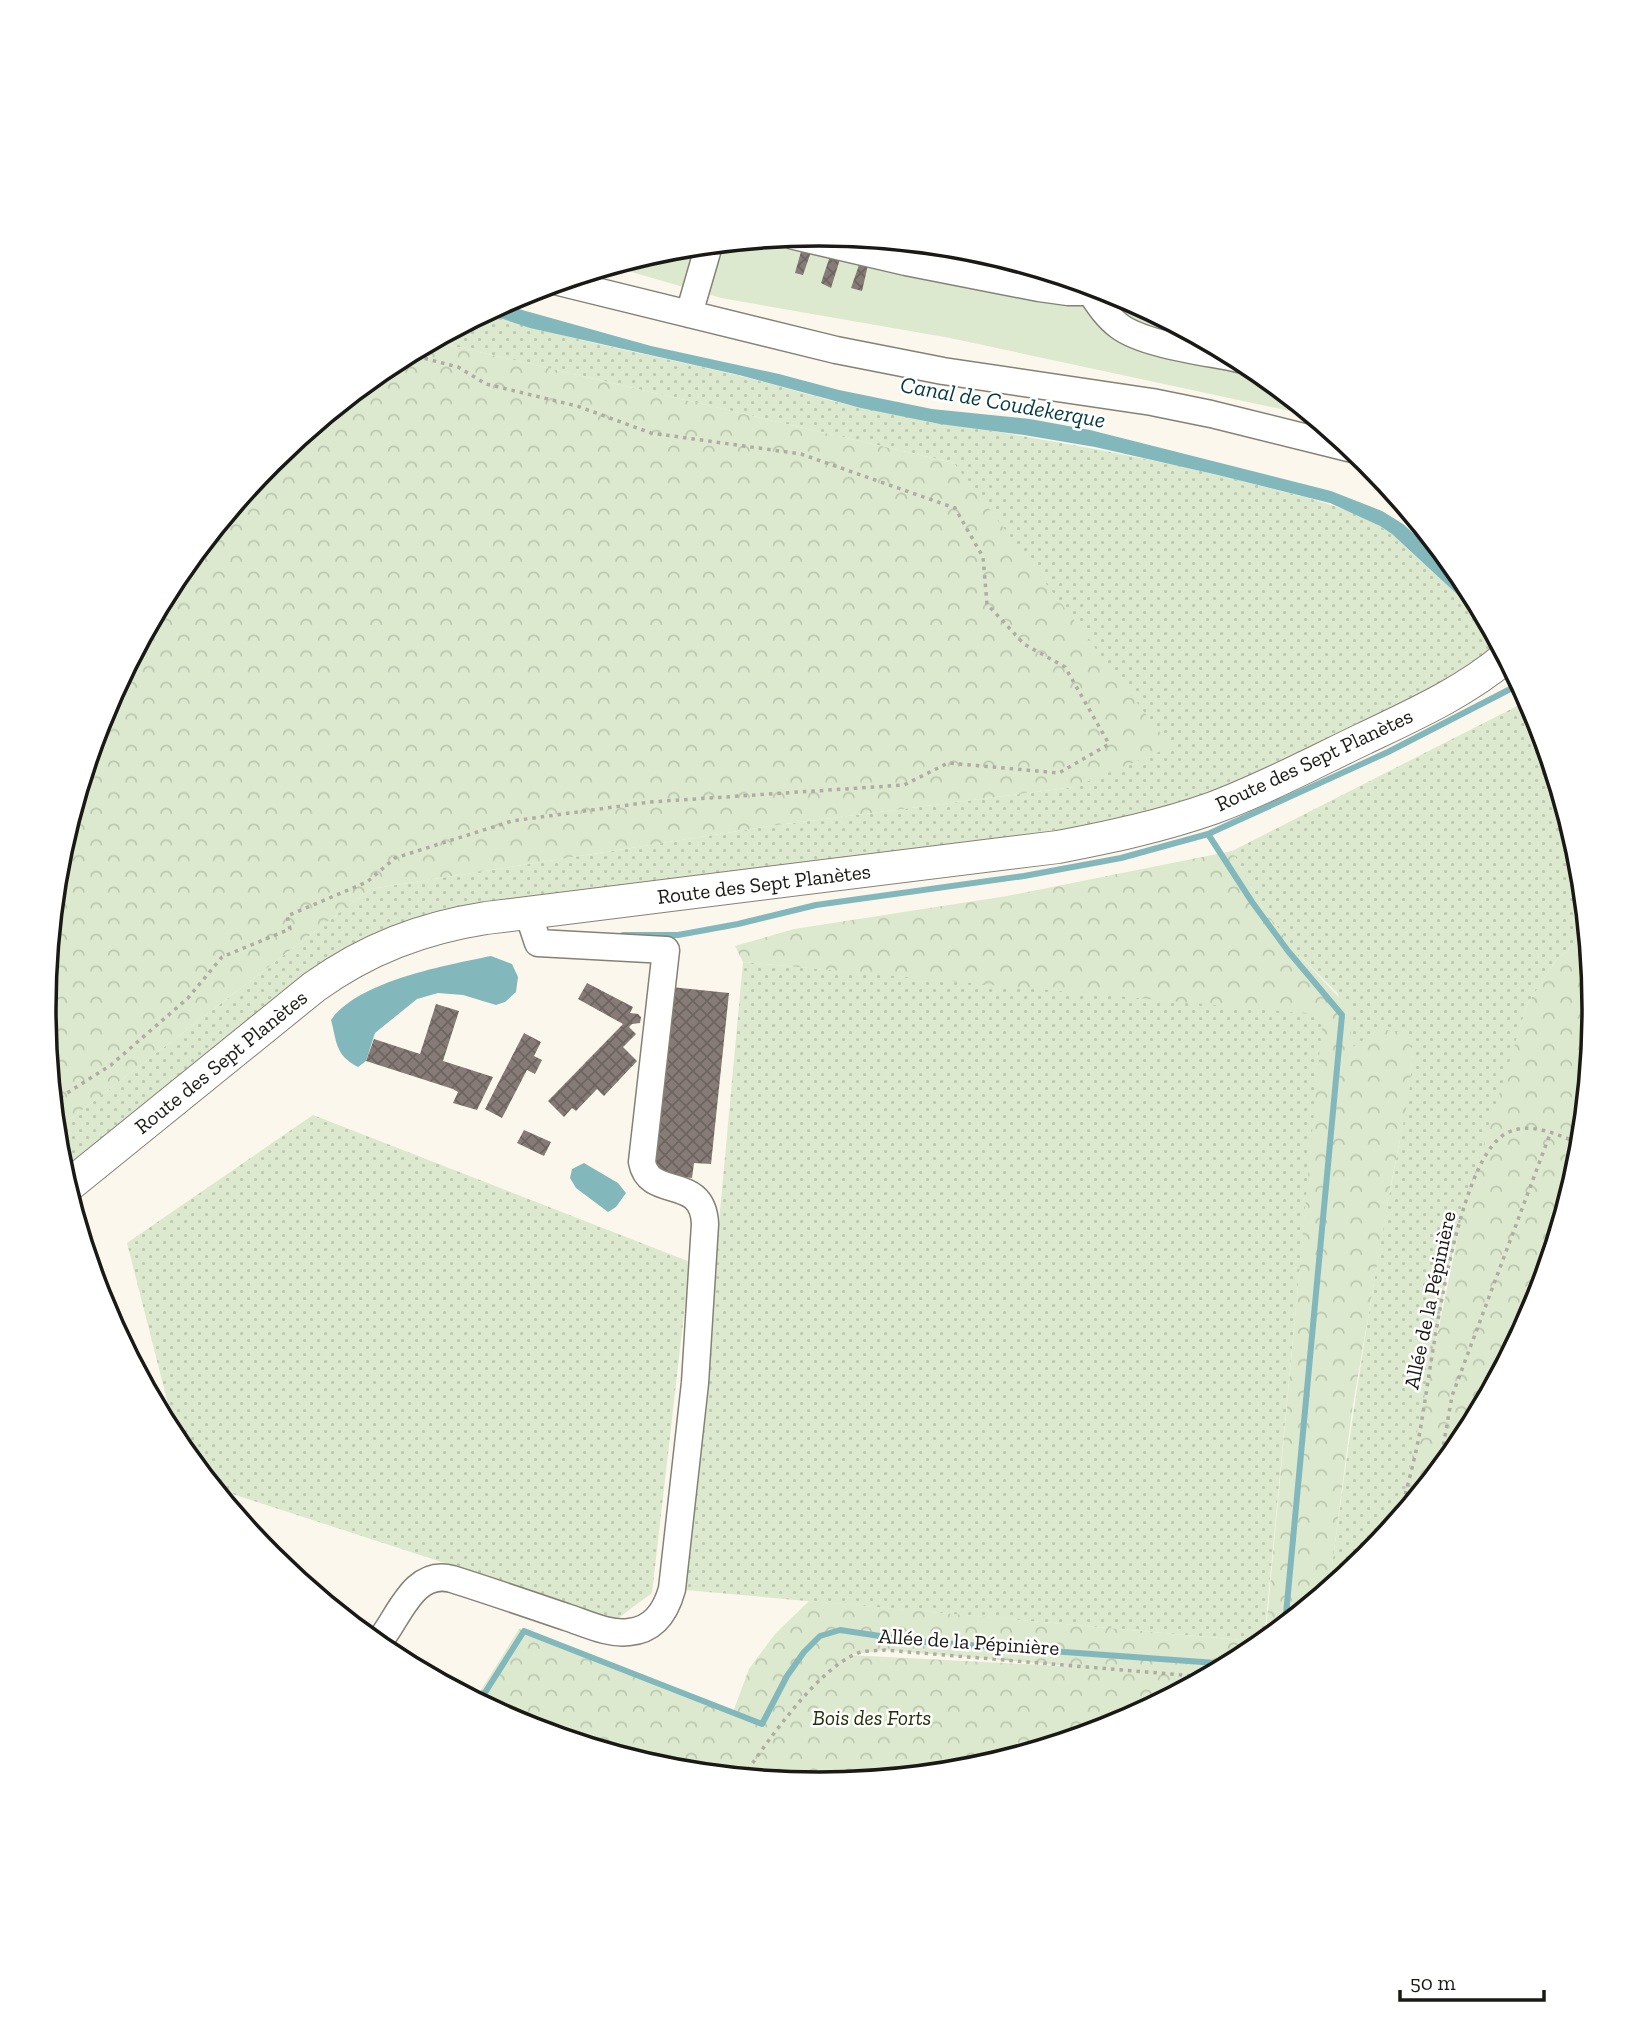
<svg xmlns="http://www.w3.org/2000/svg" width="1638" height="2018" font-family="'Zilla Slab',serif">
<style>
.grass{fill:url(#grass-dots)}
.forest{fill:url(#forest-crowns);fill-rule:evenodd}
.green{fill:#dce9ce}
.water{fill:#82b8bb}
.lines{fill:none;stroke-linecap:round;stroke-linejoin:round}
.stream{stroke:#82b8bb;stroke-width:6}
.building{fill:url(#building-cross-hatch)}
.minor-casing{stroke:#858177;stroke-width:29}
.major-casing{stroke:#858177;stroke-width:34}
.path{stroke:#b0aca4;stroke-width:3.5;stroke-dasharray:3.5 5;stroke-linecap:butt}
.minor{stroke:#fff;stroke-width:26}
.major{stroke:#fff;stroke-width:32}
.labels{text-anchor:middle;stroke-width:5;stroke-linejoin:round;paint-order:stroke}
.street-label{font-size:21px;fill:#1a1915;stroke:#fff}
.park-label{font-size:21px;font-style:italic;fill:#203105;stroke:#fff}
.water-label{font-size:23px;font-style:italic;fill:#033a3d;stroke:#fff}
.rim{fill:none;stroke:#1a1915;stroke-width:3.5}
</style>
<defs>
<pattern id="grass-dots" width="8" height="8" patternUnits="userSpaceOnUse" patternTransform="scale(1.75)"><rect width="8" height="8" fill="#dce9ce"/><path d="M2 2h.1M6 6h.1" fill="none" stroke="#bcc7b0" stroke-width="1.8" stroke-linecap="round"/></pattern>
<pattern id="forest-crowns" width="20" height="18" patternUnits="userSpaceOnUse" patternTransform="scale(1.75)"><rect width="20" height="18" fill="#dce9ce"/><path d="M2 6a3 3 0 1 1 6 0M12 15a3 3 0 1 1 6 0" fill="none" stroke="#bcc7b0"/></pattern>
<pattern id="building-cross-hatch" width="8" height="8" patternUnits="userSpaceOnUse" patternTransform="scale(1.75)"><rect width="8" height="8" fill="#867b77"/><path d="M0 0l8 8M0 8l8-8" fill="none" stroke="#6d6460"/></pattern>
</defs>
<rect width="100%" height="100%" fill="#fcf7ec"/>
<path class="grass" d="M485,313C566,340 652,355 736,375C779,385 821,400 864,408C995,433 1124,450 1254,484C1302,497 1350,505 1392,534L1487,622L1498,642L1472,664L1434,688L1221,791L1096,826L375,935L341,951L294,983L63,1174L59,1160L56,1130L370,889L777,825L1074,787L954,463L432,341Z
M1529,700L1535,713L1579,858L1587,934L1556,960L1527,1005L1448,1269L1420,1434L1399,1519L1367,1557L1329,1589C1344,1472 1361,1357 1381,1241C1391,1178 1407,1116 1413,1052L1348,1050L1338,994L1297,953L1263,908L1232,851Z
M743,962L1324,1014L1264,1642L685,1590Z
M313,1115L690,1262L652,1593L617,1619L214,1488L178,1443L127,1243Z"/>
<path class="forest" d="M432,341L954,463L1171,747L1074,787L777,825L370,889L56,1130L44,1009L59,857L103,712L175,578L271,461L389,364Z
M1232,851L1263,908L1297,953L1354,1013L1348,1050L1380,1029L1404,1033L1413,1052L1409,1095L1391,1184L1352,1411L1329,1589L1265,1641L1323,1015L743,962L735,946L794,929L1007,896Z
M1587,934L1594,1009L1579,1161L1535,1306L1463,1440L1399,1519L1463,1211L1527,1005L1556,960Z
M809,1601L1264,1642L1249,1654L1115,1725L970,1769L819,1784L667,1769L522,1725L475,1700L519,1629L733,1712L749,1669L775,1634ZM885,1650L1081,1667H1082L849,1655Z"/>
<path class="green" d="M819,234L971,249L1116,293L1250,365L1313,416L950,338L721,298L611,266L668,249Z"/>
<path class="water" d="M501,304L651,346L779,374L839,390L932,409L1030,419L1090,430L1331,491L1382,511L1403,524L1463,578L1487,622L1392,534L1380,526L1330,503L1218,475L1095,447L1024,435L940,424L861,408L739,375L530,328L485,313Z
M491,956L512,964L518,977L516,992L505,1002L496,1005L463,995L438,993L417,999L375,1033L366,1061L358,1067C335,1055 337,1042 331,1020C358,981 447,965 491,956Z
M584,1163L618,1183L626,1193L616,1207L608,1212L576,1188L570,1178L572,1169Z"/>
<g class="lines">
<path class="stream" d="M1208,834L1252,902L1288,951L1342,1015L1285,1625
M623,935H678L738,924L816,905L1024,876L1121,858L1208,834L1388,752L1520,684
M479,1702L524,1631L762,1724L787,1676L804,1652L820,1636L840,1630L913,1641L1230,1664"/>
</g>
<path class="building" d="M678,248L674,259L657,252L668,249Z
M802,248L811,252L803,275L795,273Z
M831,253L841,256L831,288L821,283Z
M860,262L868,265L862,291L851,288Z
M587,983L633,1007L630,1013L638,1014L641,1017L640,1023L632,1024L629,1027L636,1034L623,1047L637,1061L604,1096L597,1089L576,1111L572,1108L564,1117L548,1101L623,1024L578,999Z
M671,987L729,993L711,1164L694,1163L692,1178L653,1173Z
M436,1004L459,1011L443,1061L493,1077L477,1110L453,1103L458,1092L453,1089L366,1061L374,1039L420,1054Z
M524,1033L541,1042L534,1056L542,1060L535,1074L527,1070L502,1118L485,1109Z
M524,1130L551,1142L544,1156L517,1143Z"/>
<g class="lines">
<g class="minor-casing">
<path id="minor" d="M794,236L906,262L1039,288L1068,292H1114
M559,282L836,350L943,371L1152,402L1211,414L1352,449
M1094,286L1091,293C1099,305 1107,317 1119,326C1144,345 1207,352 1239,359
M689,314L709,245
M377,1644C398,1621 412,1568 452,1579C490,1591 528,1604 566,1617C585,1623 609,1635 629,1632C654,1630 666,1611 672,1589L695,1383L705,1224C703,1173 649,1201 642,1162L666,950L538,943L528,913"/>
</g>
<g class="major-casing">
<path id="major" d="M67,1187L314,987C367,949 422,928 486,918L1058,847C1110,837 1162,826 1213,808C1264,789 1313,763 1363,739C1413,715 1463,693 1506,657"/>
</g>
<path class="path" d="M53,1102L111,1065L188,998L222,957L290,929L287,916L367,882L395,858L512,821L650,802L904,785L948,763L1059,773L1109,744L1065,667L1024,644L987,604L983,557L955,508L801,454L651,433L577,406L486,384L458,367L408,354
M1439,1470L1452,1396L1550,1134
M1399,1519C1406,1490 1415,1460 1420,1431C1431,1371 1454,1164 1505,1134C1529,1120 1558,1135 1581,1144
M743,1777C767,1742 818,1668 858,1653C867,1650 876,1651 885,1650L1206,1677"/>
<use href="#minor" class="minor"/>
<use href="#major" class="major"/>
</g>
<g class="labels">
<g class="street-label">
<text transform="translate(1314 760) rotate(-25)" y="7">Route des Sept Planètes</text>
<text transform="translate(764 884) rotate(-7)" y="7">Route des Sept Planètes</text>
<text transform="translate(221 1062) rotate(-39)" y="7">Route des Sept Planètes</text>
<text transform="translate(1430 1300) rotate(-78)" y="7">Allée de la Pépinière</text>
<text transform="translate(969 1642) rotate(4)" y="7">Allée de la Pépinière</text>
</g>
<g class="park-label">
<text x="872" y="1725">Bois des Forts</text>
</g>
<g class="water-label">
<text transform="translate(1003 402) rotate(10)" y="8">Canal de Coudekerque</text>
</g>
</g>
<path d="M0 0H1638V2018H0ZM56 1009a763 763 0 1 1 1526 0a763 763 0 1 1-1526 0Z" fill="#fff" fill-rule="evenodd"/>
<path class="rim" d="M56 1009a763 763 0 1 1 1526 0a763 763 0 1 1-1526 0Z"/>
<path d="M1400 1990v10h144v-10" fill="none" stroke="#1a1915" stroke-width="3.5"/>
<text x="1410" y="1990" font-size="21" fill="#1a1915" stroke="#ffffff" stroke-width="5" paint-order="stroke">50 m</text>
</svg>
